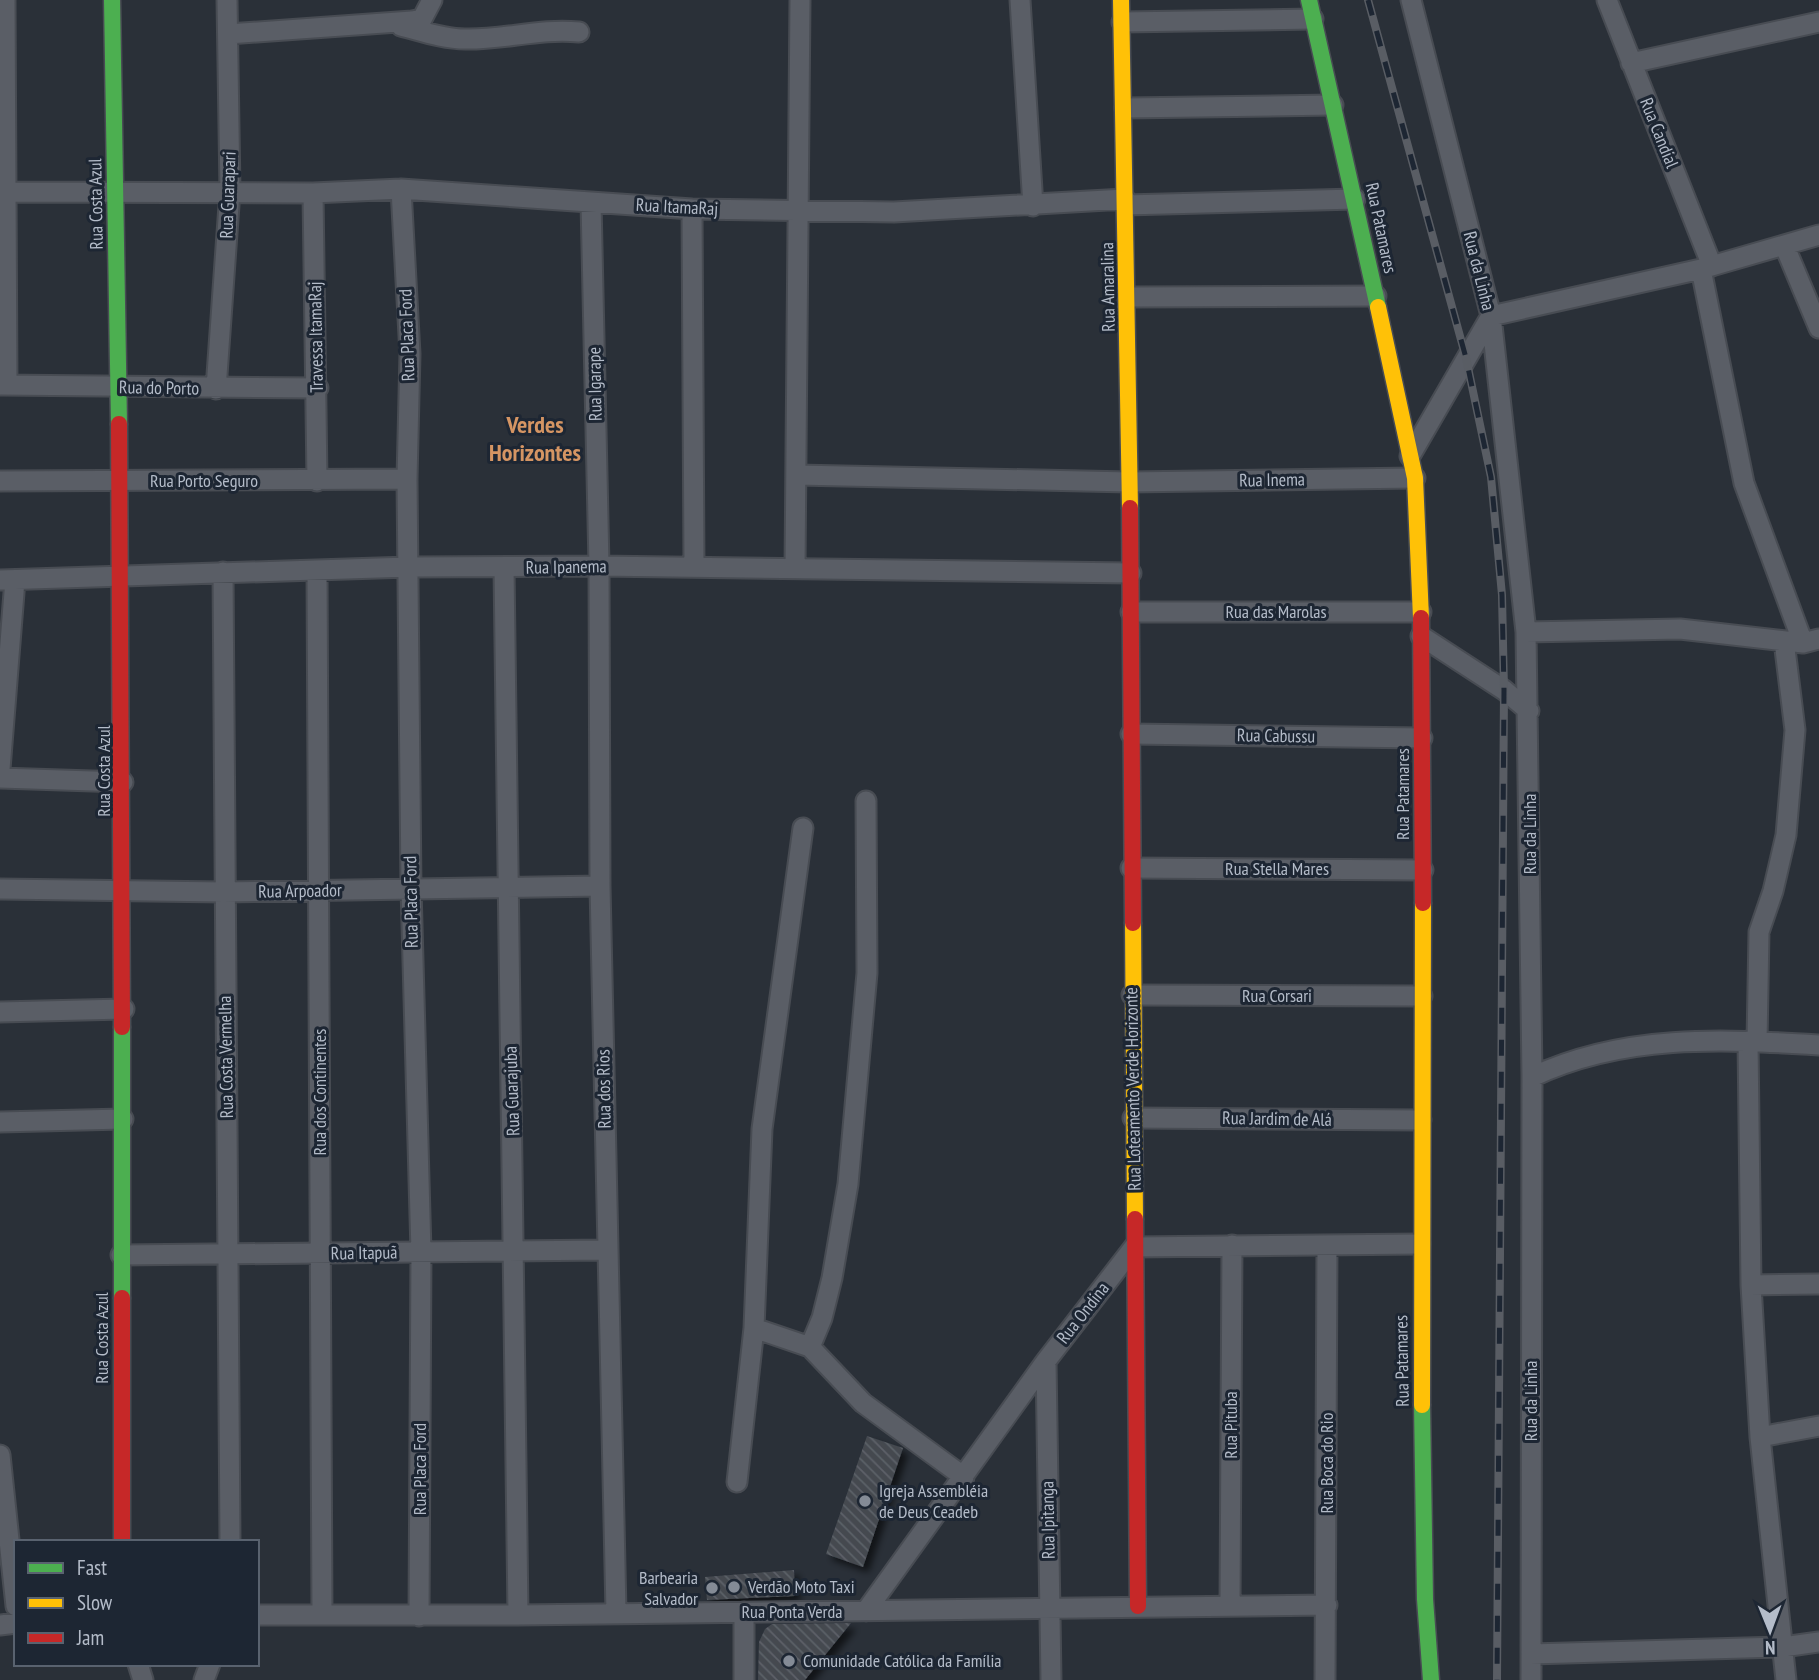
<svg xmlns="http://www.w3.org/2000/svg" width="1819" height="1680" font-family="'PT Sans Narrow',sans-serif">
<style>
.building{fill:url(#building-back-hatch);filter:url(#shadow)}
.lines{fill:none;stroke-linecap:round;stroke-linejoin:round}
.street-casing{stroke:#484c53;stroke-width:23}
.fast-casing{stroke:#484c53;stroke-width:19}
.slow-casing{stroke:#484c53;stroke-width:19}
.jam-casing{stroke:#484c53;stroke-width:19}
.street{stroke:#5a5e66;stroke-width:19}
.fast{stroke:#4caf50;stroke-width:16}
.slow{stroke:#ffc107;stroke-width:16}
.jam{stroke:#c62828;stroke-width:16}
.rail-casing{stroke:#595d64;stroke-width:8}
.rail{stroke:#1d2633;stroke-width:5;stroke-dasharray:16;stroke-linecap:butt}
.poi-dot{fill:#848b96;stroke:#1d2633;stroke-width:2.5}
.labels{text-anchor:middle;stroke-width:6;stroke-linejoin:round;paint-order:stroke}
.street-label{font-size:18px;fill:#b4bcc9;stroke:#1d2633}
.poi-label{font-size:18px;fill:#b4bcc9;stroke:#1d2633;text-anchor:start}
.district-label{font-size:24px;font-weight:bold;fill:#d59563;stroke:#1d2633}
</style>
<defs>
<pattern id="building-back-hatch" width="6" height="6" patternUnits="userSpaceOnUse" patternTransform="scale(1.75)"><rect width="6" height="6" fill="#444950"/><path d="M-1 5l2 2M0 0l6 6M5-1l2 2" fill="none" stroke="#5d6168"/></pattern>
<filter id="shadow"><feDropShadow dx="5.5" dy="5.5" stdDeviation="3.5" flood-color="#0009"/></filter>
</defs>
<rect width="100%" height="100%" fill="#2a3038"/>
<path class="building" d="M867,1436L903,1448L863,1567L826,1554Z
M794,1570L795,1596L707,1600L705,1577Z
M851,1623L805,1680H758L759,1642L765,1629L772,1624Z"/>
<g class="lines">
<g class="street-casing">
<path id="street" d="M5,0L7,385
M1020,0L1033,206
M1411,0L1491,316L1526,632L1532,1077L1531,1680
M1607,0L1712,266
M1122,22L1313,19
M401,26C421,31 443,39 465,39C504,40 540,28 579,32
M228,34L412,21L422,19L432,0
M1631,63L1819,22
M1125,108L1333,105
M401,189L410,354L407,479L411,888L421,1252L419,1616
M0,192L313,193L401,189L692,209L894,212L1125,199
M313,193L317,481
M591,202L599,566L600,886L616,1612
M1125,205L1355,199
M692,209L694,566
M1785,247L1819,328
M1701,269L1744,483L1803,643
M1128,297L1376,296
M0,385L318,388
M216,389L230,191L227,0
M1410,456L1491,316L1701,269L1819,235
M797,475L1129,482L1415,478
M0,481L407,479
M504,568C506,917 516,1266 518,1615
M795,568L800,0
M317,570L322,1614
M223,572L230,1542
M0,580L409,567L599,566L1131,573
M1131,612H1421
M1526,632L1680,629L1803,643L1819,639
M1421,636L1504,690L1529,711
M1131,734L1422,738
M0,769L15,580
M0,778L123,782
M1131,868L1423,870
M0,889L224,892L600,886
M1132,995L1422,996
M0,1012L124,1009
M1748,1041L1751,1285L1760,1437L1786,1680
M1757,1042L1759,932L1773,891L1786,835L1795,730L1784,641
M1532,1077C1623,1034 1720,1039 1819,1045
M1133,1118L1421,1120
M0,1122L123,1119
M121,1255L607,1250
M1751,1285L1819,1284
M754,1328L810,1347L863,1403L964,1477
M810,1347L822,1318L832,1278L848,1184L867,973L866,801
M1046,1361L1051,1680
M1760,1437L1819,1426
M0,1455L16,1606
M737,1482L754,1328L762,1129L803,828
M1230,1605L1232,1245
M866,1611L1046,1361L1134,1247L1420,1244
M744,1612V1680
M257,1615H518L1327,1605
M0,1625L16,1623
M1531,1654L1783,1647L1819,1642
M138,1664L143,1680
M204,1680L210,1664
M1325,1680L1327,1245"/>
</g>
<g class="fast-casing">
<path id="fast" d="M112,0L119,424
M1309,0L1378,307
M122,1027V1298
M1422,1405L1425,1599L1431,1680"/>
</g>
<g class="slow-casing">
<path id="slow" d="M1121,0L1130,508
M1378,307L1415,478L1421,618
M1133,923L1135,1219
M1422,1405L1423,903"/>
</g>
<g class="jam-casing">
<path id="jam" d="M119,424L122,1027
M1130,508L1133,923
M1421,618L1423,903
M1135,1219L1138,1606
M122,1298V1542"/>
</g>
<use href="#street" class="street"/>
<use href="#fast" class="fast"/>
<use href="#slow" class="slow"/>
<use href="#jam" class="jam"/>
<g class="rail-casing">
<path id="rail" d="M1368,0L1466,358L1491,477L1502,595L1504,690L1497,1680"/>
</g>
<use href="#rail" class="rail"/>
</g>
<g class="poi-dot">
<circle cx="865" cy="1501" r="7"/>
<circle cx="734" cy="1587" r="7"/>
<circle cx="712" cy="1588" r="7"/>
<circle cx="789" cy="1661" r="7"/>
</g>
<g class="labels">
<g class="street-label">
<text transform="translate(1659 133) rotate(68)" y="6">Rua Candial</text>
<text transform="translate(228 195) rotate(-88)" y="6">Rua Guarapari</text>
<text transform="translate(96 204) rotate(-91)" y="6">Rua Costa Azul</text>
<text transform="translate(677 207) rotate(3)" y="6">Rua ItamaRaj</text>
<text transform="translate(1381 228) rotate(78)" y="6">Rua Patamares</text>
<text transform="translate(1479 271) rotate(76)" y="6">Rua da Linha</text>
<text transform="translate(1108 287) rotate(-91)" y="6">Rua Amaralina</text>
<text transform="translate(407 335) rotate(-92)" y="6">Rua Placa Ford</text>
<text transform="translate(316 337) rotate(-91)" y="6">Travessa ItamaRaj</text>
<text transform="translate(595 384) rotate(-91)" y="6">Rua Igarape</text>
<text transform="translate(159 388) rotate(1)" y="6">Rua do Porto</text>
<text transform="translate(1272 480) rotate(-1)" y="6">Rua Inema</text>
<text x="204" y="487">Rua Porto Seguro</text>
<text transform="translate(566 567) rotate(-1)" y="6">Rua Ipanema</text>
<text x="1276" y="618">Rua das Marolas</text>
<text transform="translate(1276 736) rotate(1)" y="6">Rua Cabussu</text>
<text transform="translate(104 771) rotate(-90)" y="6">Rua Costa Azul</text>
<text transform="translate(1403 794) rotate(-90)" y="6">Rua Patamares</text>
<text transform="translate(1530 834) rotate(-90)" y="6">Rua da Linha</text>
<text x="1277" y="875">Rua Stella Mares</text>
<text transform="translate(300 891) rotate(-1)" y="6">Rua Arpoador</text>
<text transform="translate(411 902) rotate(-91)" y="6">Rua Placa Ford</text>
<text x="1277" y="1002">Rua Corsari</text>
<text transform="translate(226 1057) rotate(-91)" y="6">Rua Costa Vermelha</text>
<text transform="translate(604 1089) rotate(-91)" y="6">Rua dos Rios</text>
<text transform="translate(1133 1089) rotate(-91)" y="6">Rua Loteamento Verde Horizonte</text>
<text transform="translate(512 1091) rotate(-92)" y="6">Rua Guarajuba</text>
<text transform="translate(320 1092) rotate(-90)" y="6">Rua dos Continentes</text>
<text transform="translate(1277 1119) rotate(1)" y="6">Rua Jardim de Alá</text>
<text transform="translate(364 1253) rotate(-1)" y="6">Rua Itapuã</text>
<text transform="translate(1083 1313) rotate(-52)" y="6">Rua Ondina</text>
<text transform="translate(102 1338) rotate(-90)" y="6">Rua Costa Azul</text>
<text transform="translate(1402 1361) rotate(-91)" y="6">Rua Patamares</text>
<text transform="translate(1531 1401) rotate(-90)" y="6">Rua da Linha</text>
<text transform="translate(1231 1425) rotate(-90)" y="6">Rua Pituba</text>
<text transform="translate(1327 1463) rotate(-90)" y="6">Rua Boca do Rio</text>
<text transform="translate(420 1469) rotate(-90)" y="6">Rua Placa Ford</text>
<text transform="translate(1048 1520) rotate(-91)" y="6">Rua Ipitanga</text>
<text x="792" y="1618">Rua Ponta Verda</text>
</g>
<g class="poi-label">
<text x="879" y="1497">Igreja Assembléia<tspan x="879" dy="21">de Deus Ceadeb</tspan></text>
<text x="698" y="1584" text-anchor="end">Barbearia<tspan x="698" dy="21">Salvador</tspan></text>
<text x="748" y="1593">Verdão Moto Taxi</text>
<text x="803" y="1667">Comunidade Católica da Família</text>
</g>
<g class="district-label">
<text x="535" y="433">Verdes<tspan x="535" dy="28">Horizontes</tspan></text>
</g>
</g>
<rect x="14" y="1540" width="245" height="126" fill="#1d2633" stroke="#59626f" stroke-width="2"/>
<rect x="28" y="1563" width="35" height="10" fill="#4caf50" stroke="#59626f" stroke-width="2"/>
<text x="77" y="1575" font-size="21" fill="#b4bcc9">Fast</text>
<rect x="28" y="1598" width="35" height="10" fill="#ffc107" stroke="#59626f" stroke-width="2"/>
<text x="77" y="1610" font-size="21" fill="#b4bcc9">Slow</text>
<rect x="28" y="1633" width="35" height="10" fill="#c62828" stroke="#59626f" stroke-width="2"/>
<text x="77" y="1645" font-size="21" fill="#b4bcc9">Jam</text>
<g transform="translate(1770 1631) rotate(179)" stroke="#1d2633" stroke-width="5" paint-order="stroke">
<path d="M0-5L12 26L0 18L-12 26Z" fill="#b4bcc9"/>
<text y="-10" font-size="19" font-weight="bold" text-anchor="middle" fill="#b4bcc9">N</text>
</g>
</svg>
